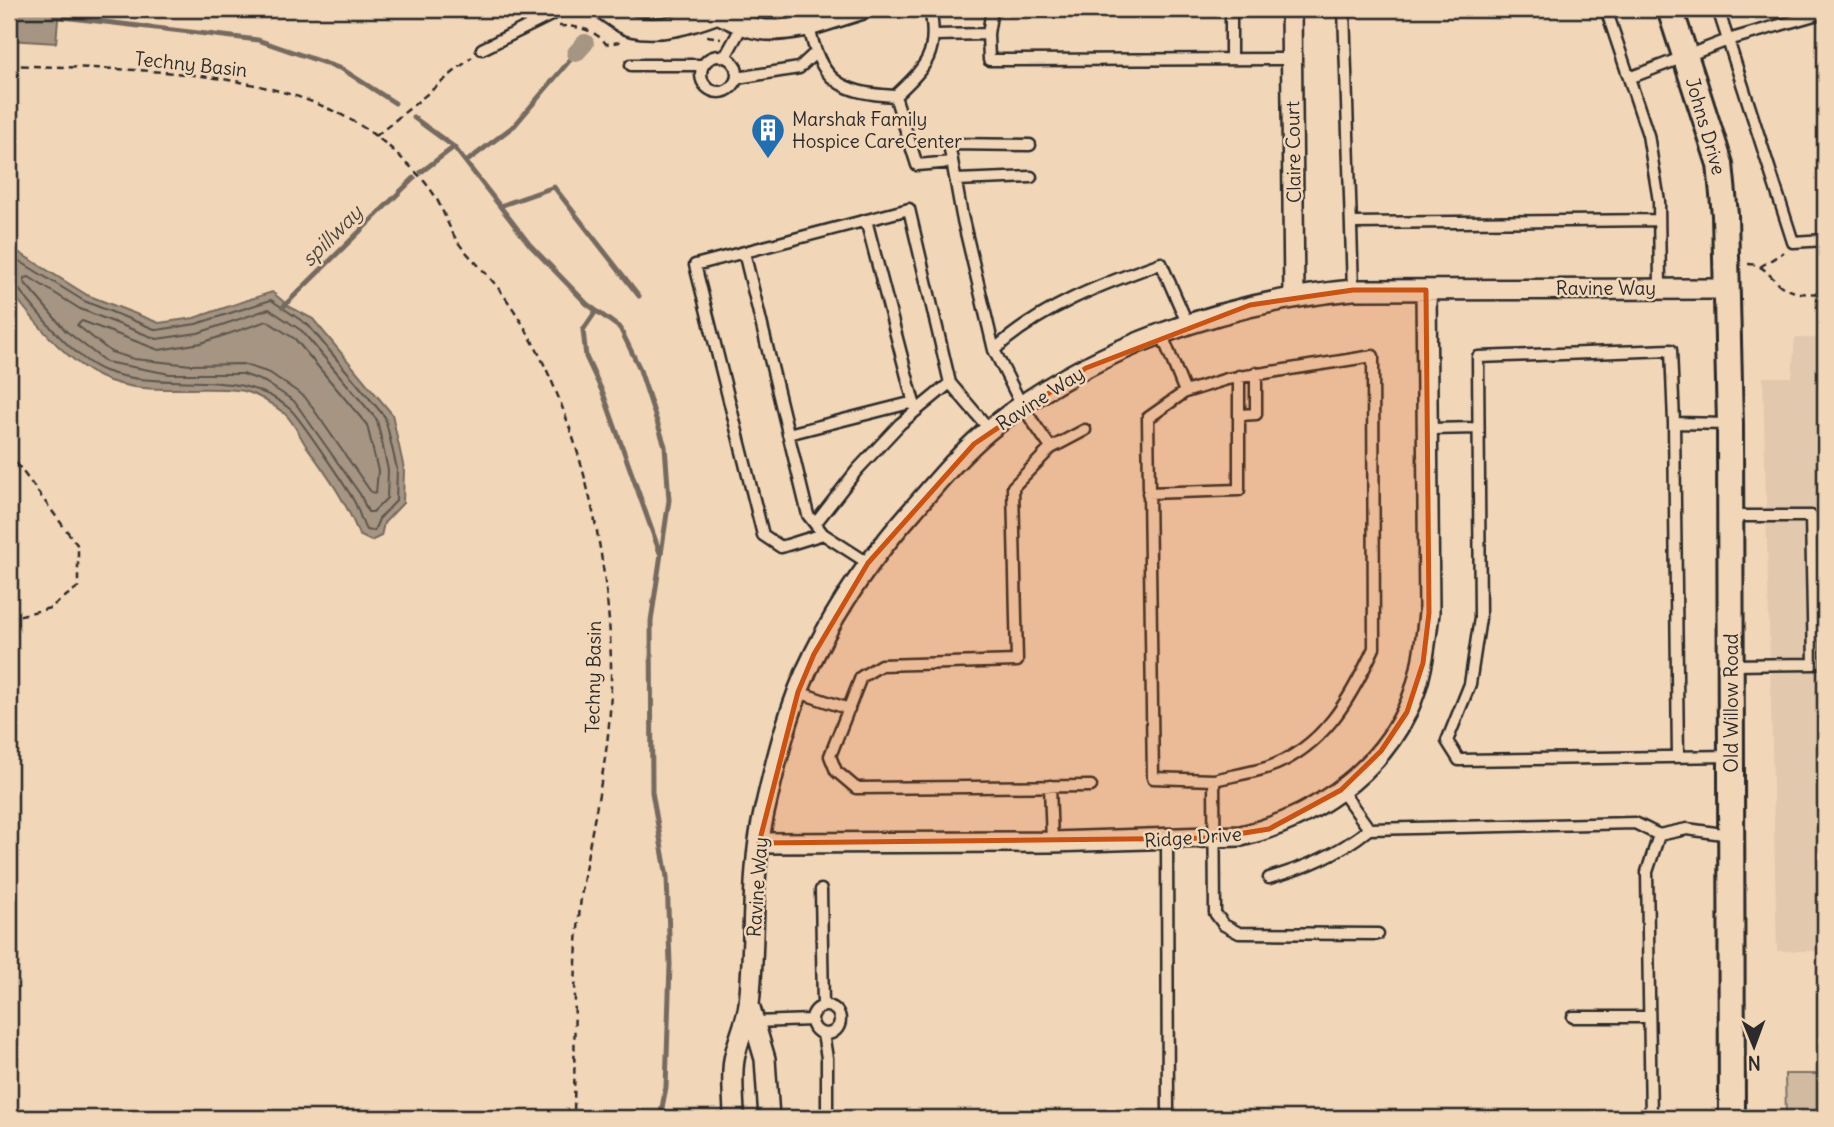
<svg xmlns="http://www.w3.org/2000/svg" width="1834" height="1127" font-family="Delius,sans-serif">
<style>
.built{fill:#e2c8ac}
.green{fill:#d1baa0;stroke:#7e7266;stroke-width:2}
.water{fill:#a59582;stroke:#746b5f;stroke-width:2}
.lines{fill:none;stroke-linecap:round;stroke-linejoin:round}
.shore{stroke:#5c554e;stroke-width:2}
.stream{stroke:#746b5f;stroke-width:5}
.canal{stroke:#a59582;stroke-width:18}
.service-casing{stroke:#2b2b2b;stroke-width:15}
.minor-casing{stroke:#2b2b2b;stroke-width:24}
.tertiary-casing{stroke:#2b2b2b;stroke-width:30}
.path{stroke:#2b2b2b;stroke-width:2.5;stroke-dasharray:7 5;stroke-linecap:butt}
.service{stroke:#f2d6b8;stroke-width:10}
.minor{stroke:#f2d6b8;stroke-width:19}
.tertiary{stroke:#f2d6b8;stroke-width:24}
.marked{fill:#cc5211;fill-opacity:0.2;stroke:#cc5211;stroke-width:5;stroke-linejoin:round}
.labels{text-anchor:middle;stroke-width:5;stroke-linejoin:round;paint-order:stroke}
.street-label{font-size:19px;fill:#2b2b2b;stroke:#f2d6b8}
.poi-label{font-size:19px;fill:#2b2b2b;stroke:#f2d6b8;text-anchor:start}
.water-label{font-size:21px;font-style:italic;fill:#4a4641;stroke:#f2d6b8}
</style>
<rect width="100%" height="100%" fill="#f2d6b8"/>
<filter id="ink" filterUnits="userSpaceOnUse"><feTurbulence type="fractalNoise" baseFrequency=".0143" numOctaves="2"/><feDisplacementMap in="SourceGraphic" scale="14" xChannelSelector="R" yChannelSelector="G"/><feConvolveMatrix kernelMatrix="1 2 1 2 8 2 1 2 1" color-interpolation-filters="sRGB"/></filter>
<g filter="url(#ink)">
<path class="built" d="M1795,338H1825V951H1777L1763,377H1792Z"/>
<path class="green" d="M1785,1074H1825V1118H1786Z"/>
<path class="water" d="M9,9H59L56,43L9,40Z
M9,251L18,252L87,295L159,323L194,318L272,292L290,307L313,319L392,414L404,469L403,503L384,523L381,536L371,541L359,535C346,500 326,474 305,444C299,434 293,421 284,413C271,403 253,391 237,390C192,385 143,397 100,377C65,360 31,318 9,288Z"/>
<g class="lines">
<path class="shore" d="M9,258L16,259L84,301L157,330L196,324L271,300L308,325L385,417L397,469L396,501L379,519L374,531L366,530C361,521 359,510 354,501C347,488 299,417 290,409C238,364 169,394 105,371C75,360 37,312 17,287L9,285
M29,277L80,309L157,339L198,333L269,309L302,331L377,420L388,470L387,498L373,512H368L360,494L294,401L265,382L243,374H170L106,362L66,331L24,282V278Z
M267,321L295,339L367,425L378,471L376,493L371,492L305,397L270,373L242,364L191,365L134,359L111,352L77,325L82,321L159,350L201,343Z"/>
<path class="stream" d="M54,16L258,40L342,69L395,103
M413,117L454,147L530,245L587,304L620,328L639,367L665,446L669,500L651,621L652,792L667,877L670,964L666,1087L660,1118
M466,162L515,125L576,53
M421,172L454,147
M500,206L554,187L639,296
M283,307L414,178
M596,311L583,330L586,357L603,393L660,553"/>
<path class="canal" d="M576,53L585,43"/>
<g class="service-casing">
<path id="service" d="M1231,9V59
M1344,9L1353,290
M1606,9L1629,78L1728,40L1793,242L1825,240
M1718,9L1728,40L1825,12
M809,26C820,81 840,93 895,96C927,66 939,53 930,9
M988,34L992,9
M934,35L988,34L989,60L1292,59
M482,49L563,9
M701 74a18 18 0 1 1 36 0a18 18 0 1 1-36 0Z
M725,57L742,26
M631,65H703
M737,78L799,68L815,53
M1629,78L1648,135L1659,201L1660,288
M895,96L917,165L952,162
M1030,145L949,144L962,216L994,350L1022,406L1051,448L1085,430
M956,180L1031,177
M866,220L916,411
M1352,223L1659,220
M744,252L808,515L823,534L868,563
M1162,335L1185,392L1148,418L1153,778L1214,780L1215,913L1224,925L1239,933L1378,934
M994,350C1041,307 1102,284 1161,263L1188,325
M1185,392L1227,379L1373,356L1374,648C1351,698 1323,749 1266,768C1249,773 1231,776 1214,780
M1239,415L1256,414V373
M1674,423L1678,757
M1729,424L1674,423L1671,350L1478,357L1480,618L1470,684L1447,741L1459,760L1731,756
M1430,429L1478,428
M788,434L914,402
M1051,448L1013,487L1017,661L881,665L861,677L830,756L836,771L856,788L1091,786
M1148,493L1239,490V376
M815,524L857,470L900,424L950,383L990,430
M823,534L781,547L763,535L695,265L909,209L950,383
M1731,665L1814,664L1811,516H1732
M798,692L849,709
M1050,786L1052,842
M1341,790L1369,829L1635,823L1659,835
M1167,840L1168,1118
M1269,878C1307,867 1338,854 1369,829
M821,890L823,1006
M812 1020a14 14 0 1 1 28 0a14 14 0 1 1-28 0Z
M1573,1017H1648
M754,1022L812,1020
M823,1034L827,1058V1118
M1651,1118L1647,872L1659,835L1687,829L1730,835"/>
</g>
<g class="minor-casing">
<path id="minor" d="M603,9C611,14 622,24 631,26C660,33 691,23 718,13
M718,9V13C756,33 768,33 809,26
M796,9L809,26L863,9
M1291,9L1294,296
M759,843L1052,842L1241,836C1309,820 1376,776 1407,711C1422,680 1425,646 1429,613L1426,290
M750,1008L765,1059L769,1118
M734,1118C734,1100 731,1078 734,1060C737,1041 747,1023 749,1004C756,941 750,875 764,813C776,760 790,702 815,653C841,600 874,554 913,510C937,482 961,453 989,430C1091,348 1224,302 1353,290L1727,289"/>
</g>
<g class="tertiary-casing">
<path id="tertiary" d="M1670,9L1720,164L1725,215L1730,424L1732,1118"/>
</g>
<path class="path" d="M881,15L897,9
M559,26C576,26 595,29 606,44L620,42
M707,36L721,38
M9,65C131,71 298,63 394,151C407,163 423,178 433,193C445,211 449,233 464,250C477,264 491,278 502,293C581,400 618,580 610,711C606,780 585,848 579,917C573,984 575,1051 574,1118
M376,136L472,57
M1748,264C1764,264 1769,276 1780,285C1794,295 1810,294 1825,293
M1760,267L1784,252
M9,453L78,546V587L50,608L9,618"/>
<use href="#service" class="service"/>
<use href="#minor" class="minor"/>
<use href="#tertiary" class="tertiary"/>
</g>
</g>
<path class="marked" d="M1353,290H1426L1429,613L1423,663L1407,712L1381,751L1341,790L1269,829L1213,838L759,843L798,692L814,654L868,563L974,444L1086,368L1250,305Z"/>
<defs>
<g id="building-pin" transform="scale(1.75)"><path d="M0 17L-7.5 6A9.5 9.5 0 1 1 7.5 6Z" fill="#1f6fb2" stroke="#f2d6b8"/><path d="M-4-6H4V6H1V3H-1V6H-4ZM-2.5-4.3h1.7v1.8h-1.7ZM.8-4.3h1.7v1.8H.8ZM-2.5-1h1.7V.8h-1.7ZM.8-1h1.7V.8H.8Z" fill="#fff"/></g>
</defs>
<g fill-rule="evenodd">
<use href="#building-pin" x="768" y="130"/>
</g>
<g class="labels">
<g class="street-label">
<text transform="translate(191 64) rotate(6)" y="7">Techny Basin</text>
<text transform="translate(1706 126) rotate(74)" y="7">Johns Drive</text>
<text transform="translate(1293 152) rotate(-91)" y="7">Claire Court</text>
<text x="1606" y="295">Ravine Way</text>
<text transform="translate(1040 398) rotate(-33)" y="7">Ravine Way</text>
<text transform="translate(593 677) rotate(-89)" y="7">Techny Basin</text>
<text transform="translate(1731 703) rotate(-90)" y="7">Old Willow Road</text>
<text transform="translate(1193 837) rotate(-4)" y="7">Ridge Drive</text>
<text transform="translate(757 887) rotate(-86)" y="7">Ravine Way</text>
</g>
<g class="poi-label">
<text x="792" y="126">Marshak Family<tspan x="792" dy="22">Hospice CareCenter</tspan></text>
</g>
<g class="water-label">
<text transform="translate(332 236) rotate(-45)" y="7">spillway</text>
</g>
</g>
<rect width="1834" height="1127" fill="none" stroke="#f2d6b8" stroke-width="35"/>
<rect x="18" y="18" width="1799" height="1092" fill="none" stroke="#2b2b2b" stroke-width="2.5" filter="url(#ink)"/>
<g transform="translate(1754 1046) rotate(179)" stroke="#f2d6b8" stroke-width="5" paint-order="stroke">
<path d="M0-5L12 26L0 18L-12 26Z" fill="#2b2b2b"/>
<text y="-10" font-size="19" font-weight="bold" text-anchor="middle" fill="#2b2b2b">N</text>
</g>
</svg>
